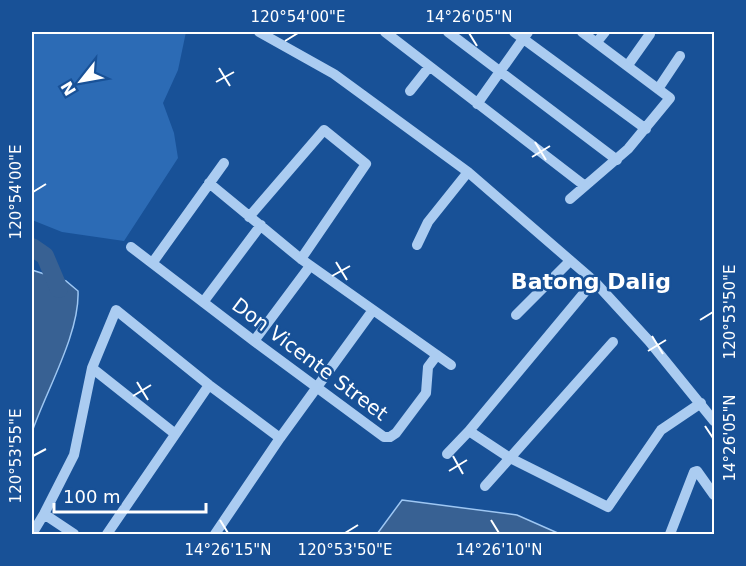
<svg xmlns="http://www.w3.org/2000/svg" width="746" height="566" font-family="'DejaVu Sans',sans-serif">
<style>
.green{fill:#2c6bb5}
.water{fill:#386193;stroke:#9ec7f3;stroke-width:1.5}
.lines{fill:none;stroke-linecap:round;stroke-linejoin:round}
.river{stroke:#386193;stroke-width:18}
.minor{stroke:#abccf1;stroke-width:10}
.ticks{fill:none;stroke:#fff;stroke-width:2}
.labels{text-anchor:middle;stroke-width:5;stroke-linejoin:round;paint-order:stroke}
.street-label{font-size:20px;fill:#fff;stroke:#185197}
.quarter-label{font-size:22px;font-weight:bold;fill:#fff;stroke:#185197}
.neatline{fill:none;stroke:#fff;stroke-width:2}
.ticks-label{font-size:15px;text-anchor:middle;fill:#fff}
</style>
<rect width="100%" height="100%" fill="#185197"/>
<path class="green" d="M32,32H186L178,70L163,103L174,133L178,158L124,241L62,232L32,220Z"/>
<path class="water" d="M32,270L66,281L78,291C80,333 46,391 32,432Z
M402,500L517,515L560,534H377Z"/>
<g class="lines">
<path class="river" d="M32,247L45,256L59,289"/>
<path class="minor" d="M259,32L334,74L468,172L594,281L649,341L714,421
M385,32L585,186
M448,32L617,160
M514,32L646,129
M597,42L605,32
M628,65L650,34
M658,89L680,56
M410,91L429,67
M477,104L528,32
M209,183L301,259L451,365
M570,199L628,149L670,98L582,32
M249,217L324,130L366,164L301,259
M417,245L428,222L468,172
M131,247L254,341L384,437H390L396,433L426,393L428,367L437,355
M153,262L224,163
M204,301L261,225
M516,315L570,261
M254,341L310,266
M92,368L174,433
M469,431L510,458L608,507L661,430L701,403
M447,454L469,431L594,281
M485,486L613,342
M44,514L74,534
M32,534L44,514L74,455L92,368L116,310L209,385L280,438
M107,534L209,385
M215,534L280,438L373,310
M670,534L694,472L697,471L714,495"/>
</g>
<path class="ticks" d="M469,33L477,46M285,41L298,33M219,68L230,86M216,82L234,72M535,142L546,160M532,157L550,146M33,192L46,184M336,262L347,280M332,276L350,266M700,320L713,312M652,336L663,354M648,351L666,340M137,382L148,400M133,396L151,385M705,426L713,438M33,456L46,449M453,456L463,474M449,471L467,460M220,520L228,533M491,520L499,533M345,533L358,525"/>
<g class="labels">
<g class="street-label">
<text transform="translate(310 359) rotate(37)" y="7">Don Vicente Street</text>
</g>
<g class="quarter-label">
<text x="591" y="289">Batong Dalig</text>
</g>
</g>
<rect width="746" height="566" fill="none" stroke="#185197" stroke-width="66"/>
<g transform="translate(81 81) rotate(239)" stroke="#185197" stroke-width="4.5" paint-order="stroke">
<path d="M0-4.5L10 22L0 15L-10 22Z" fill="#ffffff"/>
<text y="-9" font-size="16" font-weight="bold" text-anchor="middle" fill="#ffffff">N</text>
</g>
<path d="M54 503v9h152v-9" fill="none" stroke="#ffffff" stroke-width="3"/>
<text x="63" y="503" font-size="18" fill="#ffffff" stroke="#185197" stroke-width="4.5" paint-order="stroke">100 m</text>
<rect x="33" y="33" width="680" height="500" class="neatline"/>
<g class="ticks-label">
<text x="298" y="22">120°54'00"E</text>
<text x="469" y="22">14°26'05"N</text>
<text transform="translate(16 192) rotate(-90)" y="5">120°54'00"E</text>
<text transform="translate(730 312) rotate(-90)" y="5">120°53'50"E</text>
<text transform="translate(730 438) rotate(-90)" y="5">14°26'05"N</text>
<text transform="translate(16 456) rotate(-90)" y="5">120°53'55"E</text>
<text x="228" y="555">14°26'15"N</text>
<text x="345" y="555">120°53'50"E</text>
<text x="499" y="555">14°26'10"N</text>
</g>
</svg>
